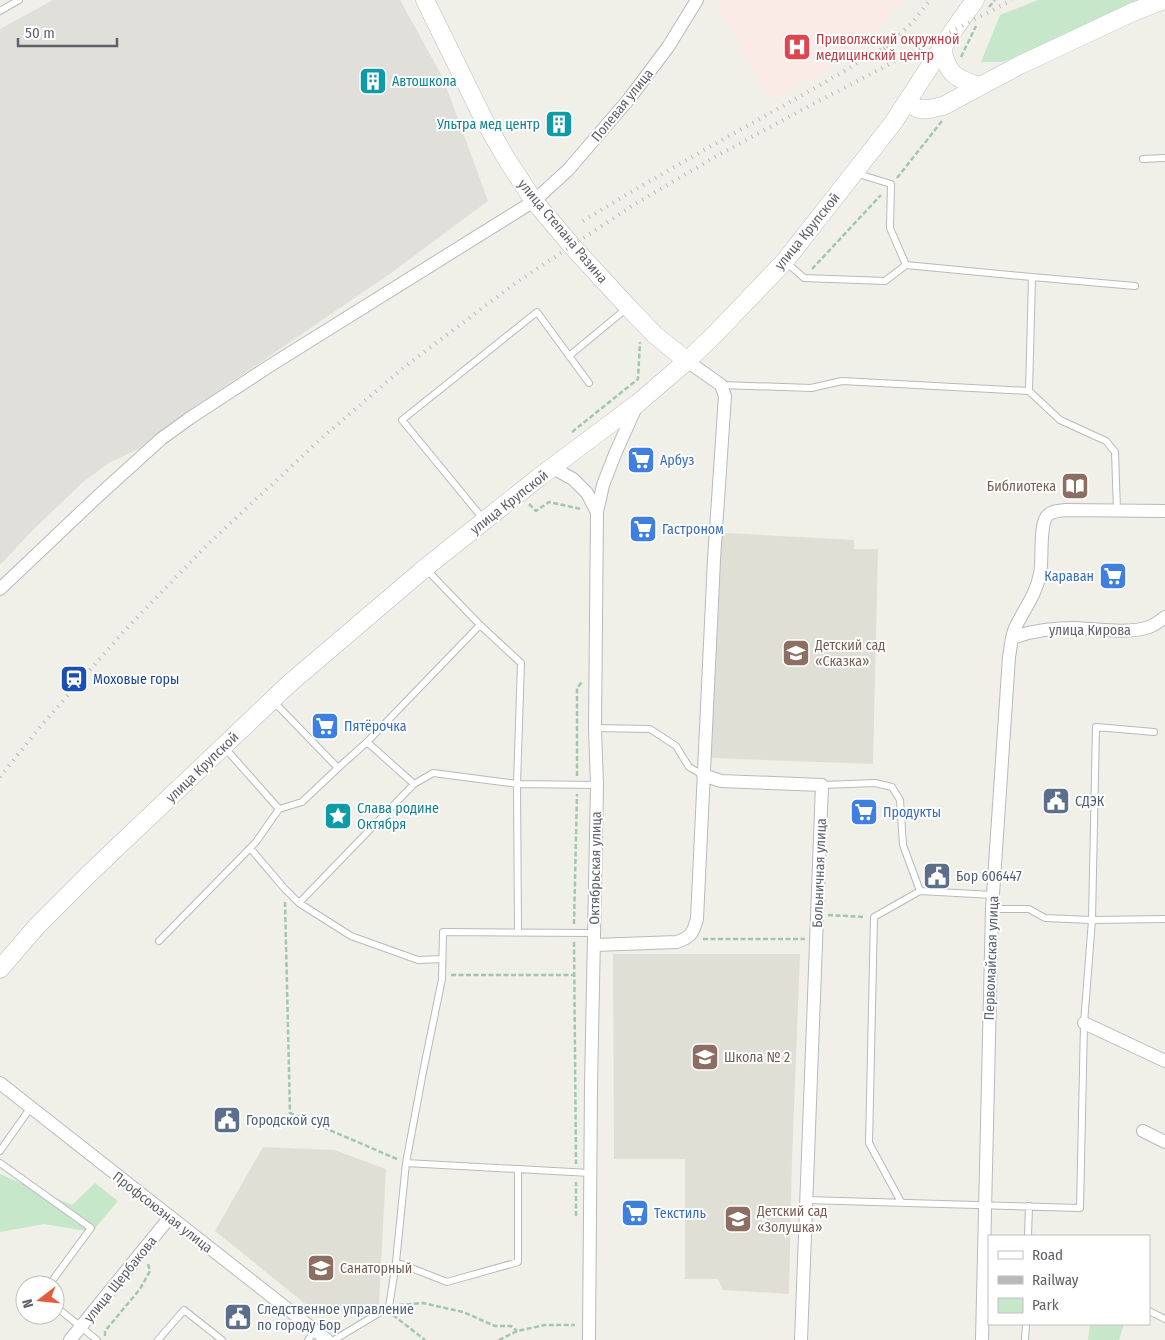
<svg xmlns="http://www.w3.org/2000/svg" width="1165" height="1340" font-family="'Fira Sans Condensed',sans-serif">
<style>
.industrial{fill:#e0dfda}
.education{fill:#e0dfd6}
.medical{fill:#fbebe7}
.green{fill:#c6e7ca}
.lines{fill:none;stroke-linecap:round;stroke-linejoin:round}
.lane-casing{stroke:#b8b9be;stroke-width:8}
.street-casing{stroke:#b8b9be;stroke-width:14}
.secondary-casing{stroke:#b9bbc1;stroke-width:19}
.path{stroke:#a0c7af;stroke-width:2.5;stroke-dasharray:5 2.5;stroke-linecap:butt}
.lane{stroke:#fff;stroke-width:6}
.street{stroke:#fff;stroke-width:12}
.secondary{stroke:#fff;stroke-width:18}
.rail{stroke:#b8b9b9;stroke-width:4;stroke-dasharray:1 6;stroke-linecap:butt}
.labels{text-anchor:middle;stroke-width:4;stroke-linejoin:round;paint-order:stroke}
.health-label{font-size:14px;fill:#be3a42;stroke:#fff;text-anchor:start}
.culture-label{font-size:14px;fill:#0d838f;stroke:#fff;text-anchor:start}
.street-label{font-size:14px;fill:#5f6268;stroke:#fff}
.shop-label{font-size:14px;fill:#366cbe;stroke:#fff;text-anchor:start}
.education-label{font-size:14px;fill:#785e54;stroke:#fff;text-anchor:start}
.transit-label{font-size:14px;fill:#164399;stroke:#fff;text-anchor:start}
.service-label{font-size:14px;fill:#4e5e75;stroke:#fff;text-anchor:start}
</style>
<rect width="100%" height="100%" fill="#f1f0e8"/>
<path class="industrial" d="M53,0H400L443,78L488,201L391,273L195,407L138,449L109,463L84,481L32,531L0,565V29Z"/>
<path class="education" d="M727,533L854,540V549H878L873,764L711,758L721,534Z
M613,954H800L792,1160L789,1294L723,1290L718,1279H685V1159H614Z
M263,1147L334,1150L386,1169L379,1305L319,1315L215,1231Z"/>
<path class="medical" d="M722,0H903L879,27L830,68L768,99L718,7Z"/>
<path class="green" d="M1038,0H1145L1003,62H981L1000,15Z
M0,1174L72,1205L95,1183L118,1201L92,1232L44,1224L0,1232Z
M1090,1324H1124L1119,1340H1088Z"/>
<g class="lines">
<g class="lane-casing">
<path id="lane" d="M0,11L19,0
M1143,159L1165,158
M855,173L891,184L890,228L906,265L1032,277L1029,391
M786,262L804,278L885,281L906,265
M1032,277L1135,286
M569,356L627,308
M721,385L811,388L842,381L1029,391L1060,420L1106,441L1115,452L1117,511
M484,520L402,420L537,312L589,383
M425,568L480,625L521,663L517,784L518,932
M273,701L338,768L302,802L279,809
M595,728L650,729L676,746L689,767L703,775
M367,742L414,784L433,773L517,784L597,785
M338,768L367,742L480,625
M414,784L299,903L351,936L418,960L442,959
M822,785L875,783L892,787L900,800L903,845L920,891L993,895
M250,848L284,888L299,903
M992,909H1029L1045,918L1092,920L1165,919
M159,941L256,842L279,809L224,747
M0,1151L31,1107
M0,1163L91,1228L49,1285
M406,1163L590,1173
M806,1200L1080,1208L1084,1023L1092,920L1096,727L1154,732
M901,1202L869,1143L874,917L920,891
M1028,1236L1029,1206
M396,1262L447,1282L518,1262V1169
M55,1306L97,1340
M1149,1311L1165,1319
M158,1340L184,1310L222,1340
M308,1340L315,1331
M334,1340L389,1307L396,1262L406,1163L423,1072L442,979L443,932L594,933
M1025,1340L1026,1324"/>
</g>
<g class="street-casing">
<path id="street" d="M553,468L573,479L587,493L597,512
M0,589L97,497L161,439L190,418L271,365L534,201L568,170L629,99L668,47L697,0
M1012,638C1033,630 1054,628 1076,628C1097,629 1130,634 1149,627C1155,625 1160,621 1165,617
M703,775L721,781L822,785L801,1340
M594,945L677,942C691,937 693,933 697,919L714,559L725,396L721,385L687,361
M1084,1023L1165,1061
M0,1083L327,1340
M1143,1131L1165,1142
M70,1340L170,1217
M589,1340L591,1086L597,785L595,728L597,512L603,485L615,454L637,405
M982,1340L992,909L1009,657C1011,647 1011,636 1016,626C1025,608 1036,594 1040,574C1043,561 1039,525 1047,516C1051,511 1059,511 1065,510L1165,511"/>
</g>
<g class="secondary-casing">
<path id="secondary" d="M425,0L485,122L509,163L534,201L572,246L628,307L655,335L687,361
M942,47C947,74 955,79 980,86
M907,103L919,109H929L943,106L1020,65L1133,12L1164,0
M0,969L37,926L89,874L290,683L425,568L538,478L638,403L687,361L715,334L785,261L893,123L953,31L975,0"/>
</g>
<path class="path" d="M989,7L995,0
M961,57L976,26
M897,178L942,121
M812,269L881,195
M572,432L638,379L640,342
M529,504L536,511L549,502L581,509
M577,776V688L583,681
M285,902L290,1113L397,1159
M828,915L865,917
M574,924L577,794
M703,939H805
M574,942L576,1164
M451,975H574
M576,1216V1182
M399,1305L423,1303L463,1312L495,1326H511L517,1331
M393,1315L425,1340
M105,1336V1331L140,1289L150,1271L148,1264
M499,1340L517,1331L545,1325H575"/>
<use href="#lane" class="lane"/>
<use href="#street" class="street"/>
<use href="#secondary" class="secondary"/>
<path class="rail" d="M884,49L912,23L930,0
M583,221C683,159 789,105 890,44
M0,777L40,727L125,630L208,544L324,436L403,368L517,282L635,204L720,154L811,105L1012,0"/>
</g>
<defs>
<g id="hospital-square" transform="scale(1.4375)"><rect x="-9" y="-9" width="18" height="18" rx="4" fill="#e0444e" stroke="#fff"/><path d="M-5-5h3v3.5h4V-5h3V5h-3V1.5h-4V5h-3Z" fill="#fff"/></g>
<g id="building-square" transform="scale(1.4375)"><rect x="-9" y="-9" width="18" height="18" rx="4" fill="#0f9aa8" stroke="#fff"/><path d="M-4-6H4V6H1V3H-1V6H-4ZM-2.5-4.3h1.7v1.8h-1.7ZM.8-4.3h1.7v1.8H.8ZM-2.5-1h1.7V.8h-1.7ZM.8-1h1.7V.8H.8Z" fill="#fff"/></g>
<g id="supermarket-square" transform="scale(1.4375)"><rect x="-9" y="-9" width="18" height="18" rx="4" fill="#3f7fe0" stroke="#fff"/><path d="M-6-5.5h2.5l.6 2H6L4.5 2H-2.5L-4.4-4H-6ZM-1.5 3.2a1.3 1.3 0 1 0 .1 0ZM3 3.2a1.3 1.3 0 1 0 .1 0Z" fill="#fff"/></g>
<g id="library-square" transform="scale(1.4375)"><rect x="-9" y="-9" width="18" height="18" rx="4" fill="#8d6e63" stroke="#fff"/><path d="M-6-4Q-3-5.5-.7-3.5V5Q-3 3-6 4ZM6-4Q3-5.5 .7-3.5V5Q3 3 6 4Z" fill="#fff"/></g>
<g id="school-square" transform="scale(1.4375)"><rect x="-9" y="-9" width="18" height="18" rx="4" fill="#8d6e63" stroke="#fff"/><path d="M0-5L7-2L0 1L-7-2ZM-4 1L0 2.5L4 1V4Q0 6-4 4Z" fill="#fff"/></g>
<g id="station-square" transform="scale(1.4375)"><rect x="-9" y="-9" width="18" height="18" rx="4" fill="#1a4fb4" stroke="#fff"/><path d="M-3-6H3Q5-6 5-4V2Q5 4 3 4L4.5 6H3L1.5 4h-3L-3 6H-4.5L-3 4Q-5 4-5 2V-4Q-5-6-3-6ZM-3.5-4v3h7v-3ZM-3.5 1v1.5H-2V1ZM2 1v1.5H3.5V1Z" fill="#fff"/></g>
<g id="civic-square" transform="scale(1.4375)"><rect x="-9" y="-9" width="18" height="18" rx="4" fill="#5c6f8a" stroke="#fff"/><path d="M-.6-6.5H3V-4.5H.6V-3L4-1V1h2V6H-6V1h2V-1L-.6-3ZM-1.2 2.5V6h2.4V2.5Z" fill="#fff"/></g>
<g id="sight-square" transform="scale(1.4375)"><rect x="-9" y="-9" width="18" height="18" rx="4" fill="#0f9aa8" stroke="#fff"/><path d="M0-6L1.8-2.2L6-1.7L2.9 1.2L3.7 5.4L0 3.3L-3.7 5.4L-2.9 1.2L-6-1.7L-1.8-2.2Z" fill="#fff"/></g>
</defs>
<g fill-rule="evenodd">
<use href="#hospital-square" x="797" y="47"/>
<use href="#building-square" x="373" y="81"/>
<use href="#building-square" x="559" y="124"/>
<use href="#supermarket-square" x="641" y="460"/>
<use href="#library-square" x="1075" y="486"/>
<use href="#supermarket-square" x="643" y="529"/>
<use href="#supermarket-square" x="1113" y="576"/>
<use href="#school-square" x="796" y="653"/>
<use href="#station-square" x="74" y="679"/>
<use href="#supermarket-square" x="325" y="726"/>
<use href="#civic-square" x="1056" y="801"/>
<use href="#supermarket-square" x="864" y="812"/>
<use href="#sight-square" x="338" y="816"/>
<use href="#civic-square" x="937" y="876"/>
<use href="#school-square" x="705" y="1057"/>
<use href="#civic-square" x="227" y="1120"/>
<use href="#supermarket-square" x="635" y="1213"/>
<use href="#school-square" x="738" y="1219"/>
<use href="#school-square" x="321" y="1268"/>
<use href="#civic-square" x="238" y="1317"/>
</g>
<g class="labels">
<g class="health-label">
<text x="816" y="44">Приволжский окружной<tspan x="816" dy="16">медицинский центр</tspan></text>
</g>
<g class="culture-label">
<text x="392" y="86">Автошкола</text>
<text x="540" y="129" text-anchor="end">Ультра мед центр</text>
<text x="357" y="813">Слава родине<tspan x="357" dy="16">Октября</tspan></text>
</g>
<g class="street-label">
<text transform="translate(622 105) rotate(-51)" y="5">Полевая улица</text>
<text transform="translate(563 231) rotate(50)" y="5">улица Степана Разина</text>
<text transform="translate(807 231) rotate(-51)" y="5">улица Крупской</text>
<text transform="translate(509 502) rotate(-38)" y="5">улица Крупской</text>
<text x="1090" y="635">улица Кирова</text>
<text transform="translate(202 767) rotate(-44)" y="5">улица Крупской</text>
<text transform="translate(595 868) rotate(-89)" y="5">Октябрьская улица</text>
<text transform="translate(819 873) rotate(-88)" y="5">Больничная улица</text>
<text transform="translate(991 958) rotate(-88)" y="5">Первомайская улица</text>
<text transform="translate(163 1212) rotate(38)" y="5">Профсоюзная улица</text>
<text transform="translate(120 1279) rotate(-51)" y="5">улица Щербакова</text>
</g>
<g class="shop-label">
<text x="660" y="465">Арбуз</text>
<text x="662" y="534">Гастроном</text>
<text x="1094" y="581" text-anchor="end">Караван</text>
<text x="344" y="731">Пятёрочка</text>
<text x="883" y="817">Продукты</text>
<text x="654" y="1218">Текстиль</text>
</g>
<g class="education-label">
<text x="1056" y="491" text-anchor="end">Библиотека</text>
<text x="815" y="650">Детский сад<tspan x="815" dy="16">«Сказка»</tspan></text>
<text x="724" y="1062">Школа № 2</text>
<text x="757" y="1216">Детский сад<tspan x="757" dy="16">«Золушка»</tspan></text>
<text x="340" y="1273">Санаторный</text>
</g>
<g class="transit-label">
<text x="93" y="684">Моховые горы</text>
</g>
<g class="service-label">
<text x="1075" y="806">СДЭК</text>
<text x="956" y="881">Бор 606447</text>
<text x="246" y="1125">Городской суд</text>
<text x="257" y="1314">Следственное управление<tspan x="257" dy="16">по городу Бор</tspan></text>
</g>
</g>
<rect x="988" y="1235" width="162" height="90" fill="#ffffff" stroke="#bfc0c3"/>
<rect x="998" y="1251" width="25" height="8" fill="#ffffff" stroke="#bfc0c3"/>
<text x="1032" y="1260" font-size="15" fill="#5f6268">Road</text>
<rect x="998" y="1276" width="25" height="8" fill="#b8b9b9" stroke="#bfc0c3"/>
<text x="1032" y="1285" font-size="15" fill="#5f6268">Railway</text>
<rect x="998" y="1298" width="25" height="15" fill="#c6e7ca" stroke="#bfc0c3"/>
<text x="1032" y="1310" font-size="15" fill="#5f6268">Park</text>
<g transform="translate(40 1300) rotate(254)"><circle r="24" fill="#ffffff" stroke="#bfc0c3"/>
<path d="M0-4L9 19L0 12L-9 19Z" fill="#e35d3c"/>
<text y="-8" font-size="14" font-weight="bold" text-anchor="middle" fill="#5f6268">N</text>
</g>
<path d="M18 38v8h99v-8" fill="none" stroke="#5f6268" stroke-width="2.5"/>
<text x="25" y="38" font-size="15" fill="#5f6268" stroke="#ffffff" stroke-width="4" paint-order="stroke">50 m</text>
</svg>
